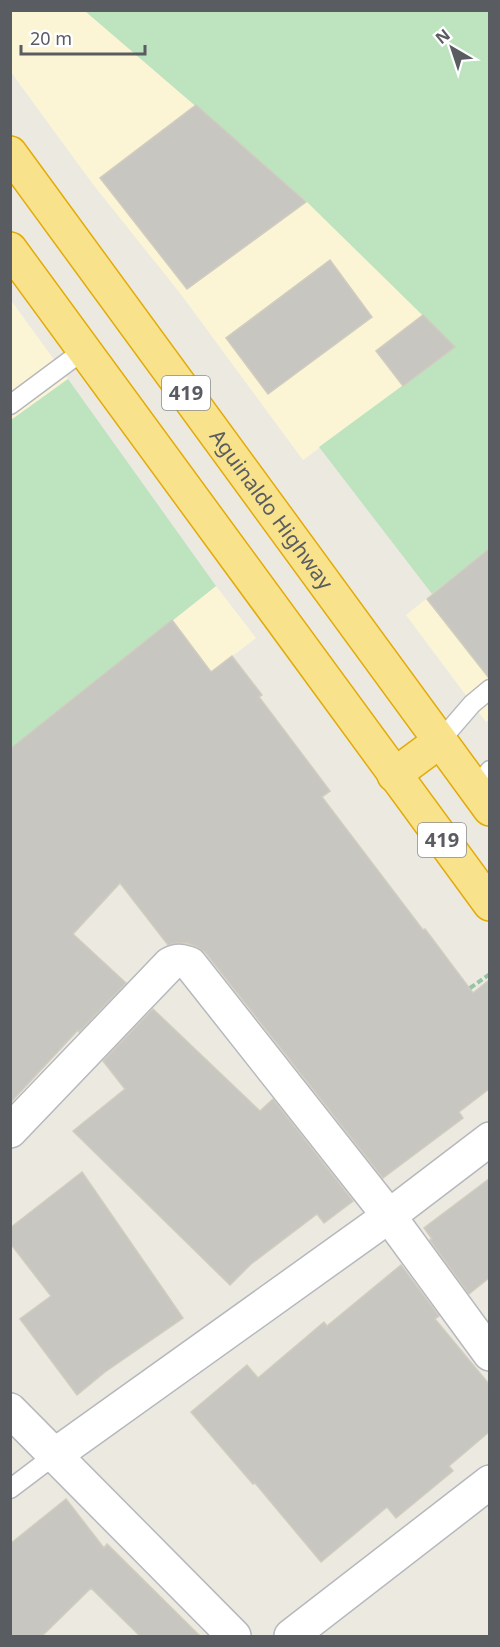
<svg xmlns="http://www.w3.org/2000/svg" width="500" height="1647" font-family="'Noto Sans',sans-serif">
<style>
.commercial{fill:#fcf5d5}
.green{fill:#bde3bf}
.building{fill:#c8c6c0;stroke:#d0ccbf;stroke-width:1.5}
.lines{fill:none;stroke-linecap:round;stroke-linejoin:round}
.lane-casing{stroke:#b6b8bd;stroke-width:21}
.street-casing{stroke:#b6b8bd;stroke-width:36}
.highway-casing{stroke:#e3ab09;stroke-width:36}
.path{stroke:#97c3a6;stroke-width:4;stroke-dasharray:6 3;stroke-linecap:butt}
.lane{stroke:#fff;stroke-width:18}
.street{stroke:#fff;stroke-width:33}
.highway{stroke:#f8e28b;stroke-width:33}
.labels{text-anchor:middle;stroke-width:6;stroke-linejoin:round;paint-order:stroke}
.shield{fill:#fff;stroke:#8b8d90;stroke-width:1.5}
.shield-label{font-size:20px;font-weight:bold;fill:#595c61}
.street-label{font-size:21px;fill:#595c61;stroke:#fff}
</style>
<rect width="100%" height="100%" fill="#eceae0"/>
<path class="commercial" d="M10,11H85L306,201L455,347L303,460L180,293L92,183L11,72Z
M10,299L68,379L11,420H10Z
M489,549L490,719L486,722L406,615Z
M216,586L256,638L132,732L11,749Z"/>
<path class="green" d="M85,11H489V549L432,594L319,447L455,347L306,201Z
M68,379L216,586L11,749V420Z"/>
<path class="building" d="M196,105L306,202L187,289L100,178Z
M330,260L372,317L268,394L226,338Z
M423,315L455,347L403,386L376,351Z
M489,549V678L427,599Z
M172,620L211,672L232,656L262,695L259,697L330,791L322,797L423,930L425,929L473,993L489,980V1089L459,1112L463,1118L383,1178L205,952L197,947L187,943H177L168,945L120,883L73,934L126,983L79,1032L78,1030L10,1103V749Z
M153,1009L260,1111L273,1099L353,1201L324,1223L317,1214L251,1264L230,1285L73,1131L125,1089L103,1061Z
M82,1172L183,1318L105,1372L77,1395L20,1319L51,1296L10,1243V1228Z
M489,1179V1278L469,1294L430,1240L432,1239L424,1228Z
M401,1265L439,1316L435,1319L489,1384V1432L449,1466L453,1471L396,1518L387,1507L321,1562L255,1483L253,1484L191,1412L247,1365L258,1378L324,1322L327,1326Z
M66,1499L104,1548L107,1544L200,1636H140L91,1588L42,1636H10V1544Z"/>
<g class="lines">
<g class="lane-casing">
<path id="lane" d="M10,405L84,350
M440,741L472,704L490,689
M474,789L490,770
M10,1489L55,1455"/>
</g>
<g class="street-casing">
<path id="street" d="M10,1131L170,964C178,960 183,961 190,964L389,1216L490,1354
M10,1410L234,1636
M55,1455L389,1216L490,1139
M291,1636L490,1482"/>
</g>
<g class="highway-casing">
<g id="highway">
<path id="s1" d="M10,153L490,809"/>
<path d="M10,249L490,904"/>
<path d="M394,775L440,741"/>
</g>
</g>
<path class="path" d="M470,988L490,974"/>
<use href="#lane" class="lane"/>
<use href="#street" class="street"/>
<use href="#highway" class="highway"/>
</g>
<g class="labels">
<g class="shield">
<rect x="162" y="376" width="48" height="34" rx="4.5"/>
<rect x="418" y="823" width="48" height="34" rx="4.5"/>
</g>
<g class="shield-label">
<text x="186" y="400">419</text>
<text x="442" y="847">419</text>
</g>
<g class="street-label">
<text dy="7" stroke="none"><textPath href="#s1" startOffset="442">Aguinaldo Highway</textPath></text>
</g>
</g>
<rect width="500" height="1647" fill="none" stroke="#595c61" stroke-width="24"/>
<g transform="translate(452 48) rotate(321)" stroke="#ffffff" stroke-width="4.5" paint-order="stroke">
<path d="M0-4.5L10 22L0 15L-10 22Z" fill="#595c61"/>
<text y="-9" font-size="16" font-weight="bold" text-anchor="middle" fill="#595c61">N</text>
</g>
<path d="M21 45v9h124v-9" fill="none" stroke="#595c61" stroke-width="3"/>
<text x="30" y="45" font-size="18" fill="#595c61" stroke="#ffffff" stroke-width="4.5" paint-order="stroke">20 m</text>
</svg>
